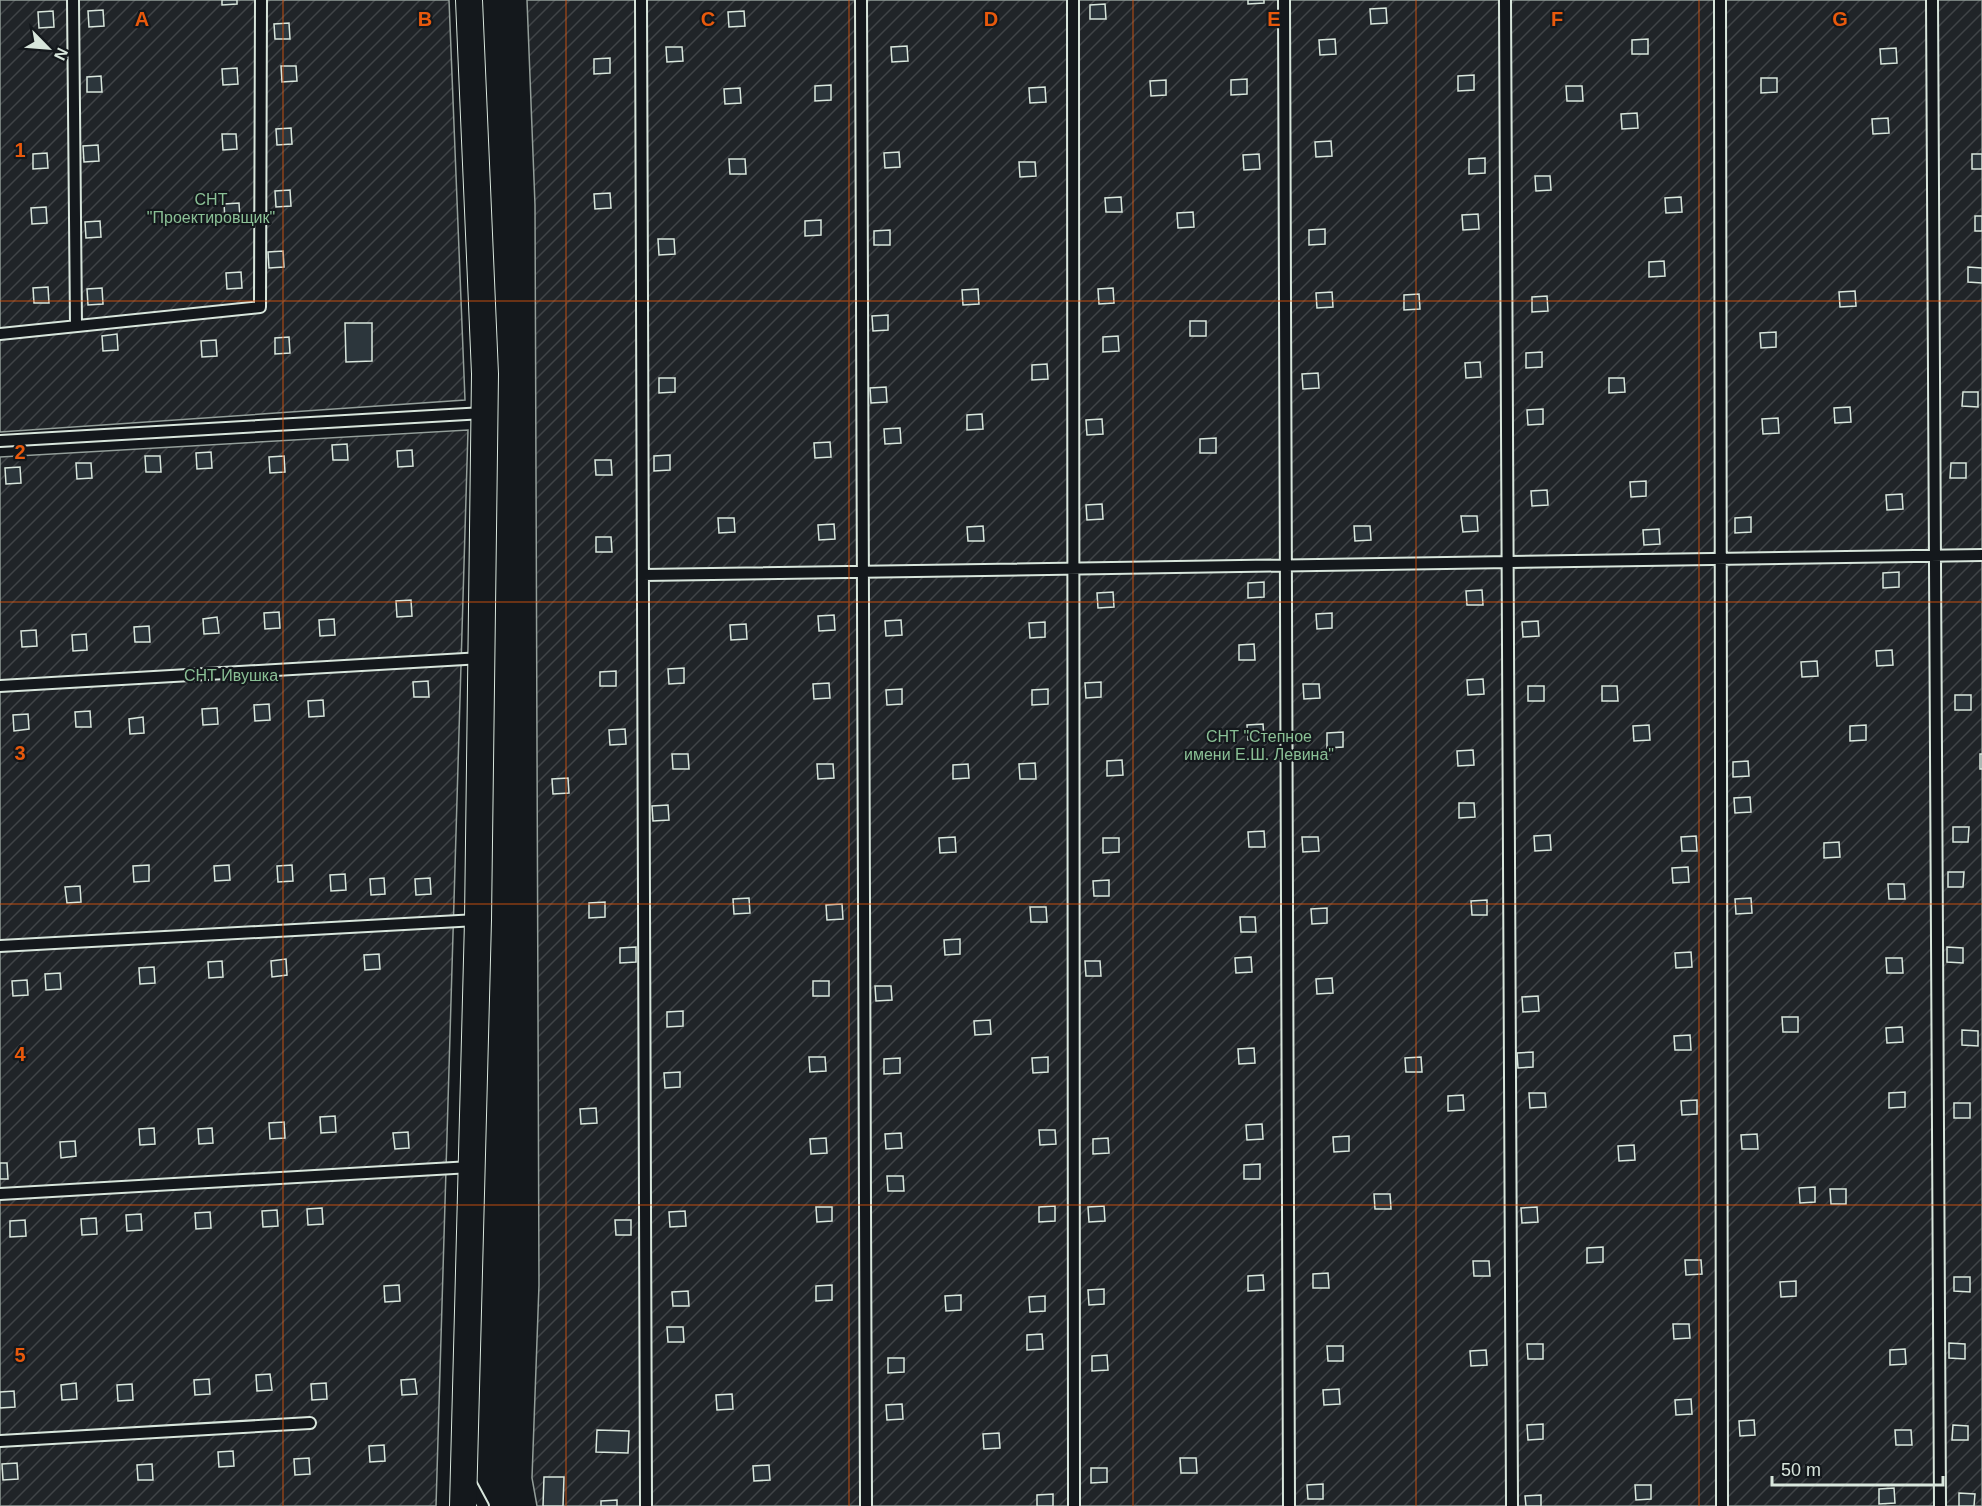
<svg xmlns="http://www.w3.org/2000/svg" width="1982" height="1506" font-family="Helvetica,sans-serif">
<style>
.garden{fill:url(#garden-furrows);stroke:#939e99;stroke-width:1.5}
.building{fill:#2c363c;stroke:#d8e6dc;stroke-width:1.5}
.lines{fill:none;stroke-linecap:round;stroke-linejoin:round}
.service-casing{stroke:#d8e6dc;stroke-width:14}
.tertiary-casing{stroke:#d8e6dc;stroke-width:28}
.service{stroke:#14181c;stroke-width:10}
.tertiary{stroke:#14181c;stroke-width:26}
.grid{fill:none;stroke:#e8590c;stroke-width:1.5;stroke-opacity:0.55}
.labels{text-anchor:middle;stroke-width:4.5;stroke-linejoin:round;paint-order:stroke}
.park-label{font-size:16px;fill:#8ac095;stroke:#14181c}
.grid-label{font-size:20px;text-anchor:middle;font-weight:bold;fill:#e8590c;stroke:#14181c;stroke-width:4.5;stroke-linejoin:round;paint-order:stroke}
</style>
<defs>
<pattern id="garden-furrows" width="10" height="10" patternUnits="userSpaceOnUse" patternTransform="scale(1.5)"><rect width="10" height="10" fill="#202428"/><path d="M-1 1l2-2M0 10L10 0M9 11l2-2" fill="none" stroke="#404447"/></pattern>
</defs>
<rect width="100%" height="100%" fill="#14181c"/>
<path class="garden" d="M0,0H449L465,400L0,432Z
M527,0H1982V1506H537L532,1478L539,1285L535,205Z
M468,430L436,1506H0V457Z"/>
<path class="building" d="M222,0H237V4L222,5Z
M1248,0H1264V3L1248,4Z
M1105,4L1106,19H1090V5Z
M1386,8L1387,23L1371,24L1370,9Z
M103,10L104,26L89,27L88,11Z
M53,11L54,27L39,28L38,12Z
M744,11L745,26L729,27L728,12Z
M289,23L290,39H275L274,24Z
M1335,39L1336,54L1320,55L1319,40Z
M1648,39V54H1632V40Z
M907,46L908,61L892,62L891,47Z
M666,47H682L683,61L667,62Z
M1896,48L1897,63L1881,64L1880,49Z
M610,58V73L594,74V59Z
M281,66H296L297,81L282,82Z
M237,68L238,84L223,85L222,69Z
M1474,75V90L1458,91V76Z
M101,76L102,92H87V77Z
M1761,78H1777V92L1761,93Z
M1247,79V94L1231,95V80Z
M1166,80V95L1151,96L1150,81Z
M831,85V100L815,101V86Z
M1566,86H1582L1583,101H1567Z
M1045,87L1046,102L1030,103L1029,88Z
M740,88L741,103L725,104L724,89Z
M1637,113L1638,128L1622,129L1621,114Z
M1888,118L1889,133L1873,134L1872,119Z
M291,128L292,144L277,145L276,129Z
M222,134H236L237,149L223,150Z
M1331,141L1332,156L1316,157L1315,142Z
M98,145L99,161L84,162L83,146Z
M899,152L900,167L885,168L884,153Z
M47,153L48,168L33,169V154Z
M1259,154L1260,169L1244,170L1243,155Z
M1972,154H1982V169H1972Z
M1485,158V173L1469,174V159Z
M729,159H745L746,174H730Z
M1019,162H1035L1036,176L1020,177Z
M1535,176H1550L1551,190L1536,191Z
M290,190L291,206L276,207L275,191Z
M610,193L611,208L595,209L594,194Z
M1121,197L1122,212H1106L1105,198Z
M1681,197L1682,212L1666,213L1665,198Z
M239,203L240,219H225L224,204Z
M46,207L47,223L32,224L31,208Z
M1193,212L1194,227L1178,228L1177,213Z
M1478,214L1479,229L1463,230L1462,215Z
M1975,216H1982V231H1975Z
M821,220V235L805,236V221Z
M100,221L101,237L86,238L85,222Z
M1325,229V244L1309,245V230Z
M890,230V245H874V231Z
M658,239H674L675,254L659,255Z
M283,251L284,267L269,268L268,252Z
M1664,261L1665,276L1649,277V262Z
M1968,267L1982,268V283L1968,282Z
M241,272L242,288L227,289L226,273Z
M48,287L49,303H34L33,288Z
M102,288L103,304L88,305L87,289Z
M1113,288L1114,303L1099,304L1098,289Z
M978,289L979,304L963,305L962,290Z
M1855,291L1856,306L1840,307L1839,292Z
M1332,292L1333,307L1317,308L1316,293Z
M1419,294L1420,309L1404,310V295Z
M1547,296L1548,311L1532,312V297Z
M888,315V330L873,331L872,316Z
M1190,321H1206V336H1190Z
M345,323H372V361L346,362Z
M1776,332V347L1761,348L1760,333Z
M117,334L118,350L103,351L102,336Z
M1118,336L1119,351L1103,352V337Z
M289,337L290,353L275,354V338Z
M216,340L217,356L202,357L201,341Z
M1542,352V367L1526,368V353Z
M1480,362L1481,377L1466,378L1465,363Z
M1047,364L1048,379L1032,380V365Z
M1318,373L1319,388L1303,389L1302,374Z
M659,378H675V392L659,393Z
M1609,378H1624L1625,392L1609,393Z
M886,387L887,402L871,403L870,388Z
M1963,392H1978V407L1962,406Z
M1850,407L1851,422L1835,423L1834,408Z
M1543,409V424L1528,425L1527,410Z
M982,414L983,429L967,430V415Z
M1778,418L1779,433L1763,434L1762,419Z
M1102,419L1103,434L1087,435L1086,420Z
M900,428L901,443L885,444L884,429Z
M1216,438V453H1200V439Z
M830,442L831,457L815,458L814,443Z
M347,444L348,460H333L332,445Z
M412,450L413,466L398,467L397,451Z
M211,452L212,468L197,469L196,453Z
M670,455V470L654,471V456Z
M145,456H160L161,472H146Z
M284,456L285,472L270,473L269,457Z
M595,460H611L612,475H596Z
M76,463H91L92,478L77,479Z
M1951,463H1966V478H1950Z
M20,467L21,483L6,484L5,468Z
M1646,481V496L1631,497L1630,482Z
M1547,490L1548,505L1532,506L1531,491Z
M1902,494L1903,509L1887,510L1886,495Z
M1102,504L1103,519L1087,520L1086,505Z
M1461,516H1477L1478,531L1463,532Z
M1751,517V532L1735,533V518Z
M718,518H734L735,532L719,533Z
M834,524L835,539L819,540L818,525Z
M983,526L984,541H968L967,527Z
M1354,526H1370L1371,540L1355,541Z
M1659,529L1660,544L1644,545L1643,530Z
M596,537H611L612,552H596Z
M1899,572V587L1883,588V573Z
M1264,582V597L1248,598V583Z
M1482,590L1483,605H1467L1466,591Z
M1113,592L1114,607L1098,608L1097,593Z
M411,600L412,616L397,617L396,601Z
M279,612L280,628L265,629L264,613Z
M1332,613V628L1317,629L1316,614Z
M834,615L835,630L819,631L818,616Z
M217,617L219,633L204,634L203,619Z
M334,619L335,635L320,636L319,620Z
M901,620L902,635L886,636L885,621Z
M1538,621L1539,636L1523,637L1522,622Z
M1045,622V637L1030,638L1029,623Z
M746,624L747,639L731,640L730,625Z
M149,626L150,642H135L134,627Z
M36,630L37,646L22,647L21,631Z
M86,634L87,650L73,651L72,635Z
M1254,644L1255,660H1239V645Z
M1892,650L1893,665L1877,666L1876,651Z
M1817,661L1818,676L1802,677L1801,662Z
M684,668V683L669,684L668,669Z
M616,671V686H600V672Z
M1483,679L1484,694L1468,695L1467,680Z
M428,681L429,697H414L413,682Z
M1101,682V697L1086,698L1085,683Z
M829,683L830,698L814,699L813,684Z
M1303,684H1319L1320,698L1304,699Z
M1528,686H1544V701H1528Z
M1602,686H1617L1618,701H1602Z
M902,689V704L887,705L886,690Z
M1048,689V704L1032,705V690Z
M1955,695H1971V710H1955Z
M323,700L324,716L309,717L308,701Z
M269,704L270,720L255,721L254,705Z
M217,708L218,724L203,725L202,709Z
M90,711L91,727H76L75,712Z
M28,714L29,729L14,731L13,715Z
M143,717L144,733L130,734L129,719Z
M1263,724L1264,739L1248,740L1247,725Z
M1649,725L1650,740L1634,741L1633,726Z
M1866,725V740L1850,741V726Z
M625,729L626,744L610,745L609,730Z
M1343,732V747L1327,748V733Z
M1473,750L1474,765L1458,766L1457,751Z
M672,754H688L689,769H673Z
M1980,754H1982V769H1980Z
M1122,760L1123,775L1107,776V761Z
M1748,761L1749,776L1733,777V762Z
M1035,763L1036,779H1020L1019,764Z
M817,764H833L834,778L818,779Z
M968,764L969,778L953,779V765Z
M568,778L569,793L553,794L552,779Z
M1750,797L1751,812L1735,813L1734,798Z
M1459,803H1474L1475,817L1459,818Z
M668,805L669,820L653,821L652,806Z
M1953,827H1969L1968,842H1953Z
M1264,831L1265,847H1249L1248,832Z
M1550,835L1551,850L1535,851L1534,836Z
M1696,836L1697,851H1682L1681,837Z
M955,837L956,852L940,853L939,838Z
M1302,837H1318L1319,851L1303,852Z
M1103,838H1119V852L1103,853Z
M1839,842L1840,857L1824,858V843Z
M149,865V881L134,882L133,866Z
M229,865L230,880L215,881L214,866Z
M292,865L293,881L278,882L277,866Z
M1688,867L1689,882L1673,883L1672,868Z
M1948,872H1964L1963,887H1948Z
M345,874L346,890L331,891L330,875Z
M384,878L385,894L371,895L370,879Z
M430,878L431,894L416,895L415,879Z
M1109,880V896H1094L1093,881Z
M1888,884H1904L1905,899H1889Z
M80,886L81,902L67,903L65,887Z
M749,898L750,913L734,914L733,899Z
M1751,898L1752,913L1736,914L1735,899Z
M1487,900V915H1472L1471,901Z
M605,902V917L589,918V903Z
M842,904L843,919L827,920L826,905Z
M1030,907H1046L1047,922H1031Z
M1327,908V923L1312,924L1311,909Z
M1240,917H1255L1256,932H1241Z
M960,939V954L945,955L944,940Z
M636,947V962L620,963V948Z
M1947,947L1963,948V963L1947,962Z
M1691,952L1692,967L1676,968L1675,953Z
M379,954L380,969L365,970L364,955Z
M1251,957L1252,972L1236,973L1235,958Z
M1886,958H1902L1903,973H1887Z
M286,959L287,975L272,977L271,961Z
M222,961L223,977L209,978L208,962Z
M1085,961H1100L1101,976H1086Z
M154,967L155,983L140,984L139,968Z
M60,973L61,989L46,990L45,974Z
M1332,978L1333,993L1317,994L1316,979Z
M27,980L28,995L13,996L12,981Z
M813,981H829V996H813Z
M875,986H891L892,1000L876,1001Z
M1538,996L1539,1011L1523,1012L1522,997Z
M683,1011V1026L667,1027V1012Z
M1782,1017H1798V1032H1783Z
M990,1020L991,1034L975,1035L974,1021Z
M1902,1027L1903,1042L1887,1043L1886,1028Z
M1962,1030L1978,1031V1046L1962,1045Z
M1690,1035L1691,1050H1675L1674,1036Z
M1254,1048L1255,1063L1239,1064L1238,1049Z
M1533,1052V1067L1518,1068L1517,1053Z
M809,1057H825L826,1071L810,1072Z
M1048,1057V1072L1033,1073L1032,1058Z
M1421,1057L1422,1072H1406L1405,1058Z
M900,1058V1073L884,1074V1059Z
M680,1072V1087L665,1088L664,1073Z
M1905,1092V1107L1889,1108V1093Z
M1529,1093H1545L1546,1107L1530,1108Z
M1463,1095L1464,1110L1448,1111V1096Z
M1697,1100V1114L1682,1115L1681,1101Z
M1954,1103H1970V1118H1954Z
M596,1108L597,1123L581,1124L580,1109Z
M335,1116L336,1132L321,1133L320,1117Z
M284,1122L285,1138L270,1139L269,1123Z
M1262,1124L1263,1139L1247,1140L1246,1125Z
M154,1128L155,1144L140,1145L139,1129Z
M212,1128L213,1143L199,1144L198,1129Z
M1039,1130H1055L1056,1144L1040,1145Z
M408,1132L409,1148L395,1149L393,1133Z
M901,1133L902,1148L886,1149L885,1134Z
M1757,1134L1758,1149H1742L1741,1135Z
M1349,1136V1151L1334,1152L1333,1137Z
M826,1138L827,1153L811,1154L810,1139Z
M1108,1138L1109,1153L1093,1154V1139Z
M75,1141L76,1156L61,1158L60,1142Z
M1634,1145L1635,1160L1619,1161L1618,1146Z
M0,1163H7L8,1179H0Z
M1260,1164V1179H1244V1165Z
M887,1176H903L904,1191H888Z
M1815,1187V1202L1800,1203L1799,1188Z
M1830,1189H1846V1204H1831Z
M1374,1194H1390L1391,1209H1375Z
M1055,1206V1221L1039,1222V1207Z
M1104,1206L1105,1221L1089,1222L1088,1207Z
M816,1207H832V1221L817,1222Z
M1537,1207L1538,1222L1522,1223L1521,1208Z
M322,1208L323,1224L308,1225L307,1209Z
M277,1210L278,1226L263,1227L262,1211Z
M685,1211L686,1226L670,1227L669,1212Z
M210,1212L211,1228L196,1229L195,1213Z
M141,1214L142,1230L127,1231L126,1215Z
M96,1218L97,1234L82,1235L81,1219Z
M25,1220L26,1236L10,1237V1221Z
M615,1220H631V1235H616Z
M1603,1247V1262L1587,1263V1248Z
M1685,1260H1701L1702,1274L1686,1275Z
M1473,1261H1489L1490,1276H1474Z
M1328,1273L1329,1288H1313V1274Z
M1263,1275L1264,1290L1248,1291V1276Z
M1954,1277H1970V1292L1954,1291Z
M1796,1281V1296L1781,1297L1780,1282Z
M399,1285L400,1301L385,1302L384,1286Z
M832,1285V1300L816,1301V1286Z
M1104,1289V1304L1089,1305L1088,1290Z
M688,1291L689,1306H673L672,1292Z
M961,1295V1310L946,1311L945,1296Z
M1045,1296V1311L1030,1312L1029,1297Z
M1673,1324H1689L1690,1338L1674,1339Z
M667,1327H683L684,1342H668Z
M1042,1334L1043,1349L1027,1350V1335Z
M1949,1343L1965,1344V1359L1949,1358Z
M1527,1344H1543V1359H1528Z
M1327,1346H1343V1361H1328Z
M1905,1349L1906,1364L1890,1365V1350Z
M1486,1350L1487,1365L1471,1366L1470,1351Z
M1107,1355L1108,1370L1092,1371V1356Z
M888,1358H904V1372L888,1373Z
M270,1374L272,1390L257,1391L256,1375Z
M209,1379L210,1394L195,1395L194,1380Z
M415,1379L417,1394L402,1395L401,1380Z
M76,1383L77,1399L62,1400L61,1385Z
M326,1383L327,1399L312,1400L311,1384Z
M132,1384L133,1400L118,1401L117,1385Z
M1339,1389L1340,1404L1324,1405L1323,1390Z
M14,1391L15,1407L0,1408V1392Z
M732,1394L733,1409L717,1410L716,1395Z
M1691,1399L1692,1414L1676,1415L1675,1400Z
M902,1404L903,1419L887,1420L886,1405Z
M1754,1420L1755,1435L1740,1436L1739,1421Z
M1543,1424V1439L1528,1440L1527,1425Z
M1953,1425L1968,1426V1440H1952Z
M597,1430L629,1431L628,1453L596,1452Z
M1895,1430H1911L1912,1445H1896Z
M999,1433L1000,1448L984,1449L983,1434Z
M384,1445L385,1461L370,1462L369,1446Z
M233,1451L234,1466L219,1467L218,1452Z
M309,1458L310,1474L295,1475L294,1459Z
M1180,1458H1196L1197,1473H1181Z
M17,1463L18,1479L3,1480L2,1464Z
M152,1464L153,1480H138L137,1465Z
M769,1465L770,1480L754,1481L753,1466Z
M1091,1468H1107V1482L1091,1483Z
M544,1477H564L563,1506H543Z
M1323,1484V1499H1308L1307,1485Z
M1635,1485H1651V1499L1636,1500Z
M1894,1488L1895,1503L1879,1504V1489Z
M1959,1493L1975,1494L1974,1506H1959Z
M1053,1494V1506H1037V1495Z
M1541,1495V1506H1526L1525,1496Z
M617,1500V1506H601V1501Z"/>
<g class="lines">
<g class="service-casing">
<path id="service" d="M73,0L76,326
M641,0L646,1506
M861,0L866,1506
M1073,0L1074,1506
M1284,0L1289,1506
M1505,0L1512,1506
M1720,0L1722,1506
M1932,0L1940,1506
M0,334L260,307L261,0
M0,441L484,413
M643,575L1982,555
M0,686L482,658
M0,946L477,920
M0,1194L471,1167
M0,1441L310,1423
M469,1480L483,1506"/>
</g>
<g class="tertiary-casing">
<path id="tertiary" d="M463,1506L478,920L485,374L469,0"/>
</g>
<use href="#service" class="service"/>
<use href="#tertiary" class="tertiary"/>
</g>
<path class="grid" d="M283,0V1506M566,0V1506M849,0V1506M1133,0V1506M1416,0V1506M1699,0V1506M0,301H1982M0,602H1982M0,904H1982M0,1205H1982"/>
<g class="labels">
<g class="park-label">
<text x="211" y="205">СНТ<tspan x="211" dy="18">"Проектировщик"</tspan></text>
<text x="231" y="681">СНТ Ивушка</text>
<text x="1259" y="742">СНТ "Степное<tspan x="1259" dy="18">имени Е.Ш. Левина"</tspan></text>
</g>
</g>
<g class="grid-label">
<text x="142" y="26">A</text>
<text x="425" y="26">B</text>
<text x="708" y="26">C</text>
<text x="991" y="26">D</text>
<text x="1274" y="26">E</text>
<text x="1557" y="26">F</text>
<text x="1840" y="26">G</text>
<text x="20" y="157">1</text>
<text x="20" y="459">2</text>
<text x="20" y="760">3</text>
<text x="20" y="1061">4</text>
<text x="20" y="1362">5</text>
</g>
<g transform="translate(48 48) rotate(115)" stroke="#14181c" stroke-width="4.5" paint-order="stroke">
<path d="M0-4.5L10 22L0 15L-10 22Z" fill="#d8e6dc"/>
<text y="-9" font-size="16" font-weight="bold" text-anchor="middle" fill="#d8e6dc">N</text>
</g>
<path d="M1772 1476v9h171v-9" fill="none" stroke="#d8e6dc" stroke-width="3"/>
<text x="1781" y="1476" font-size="18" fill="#d8e6dc" stroke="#14181c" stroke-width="4.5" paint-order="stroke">50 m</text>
</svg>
